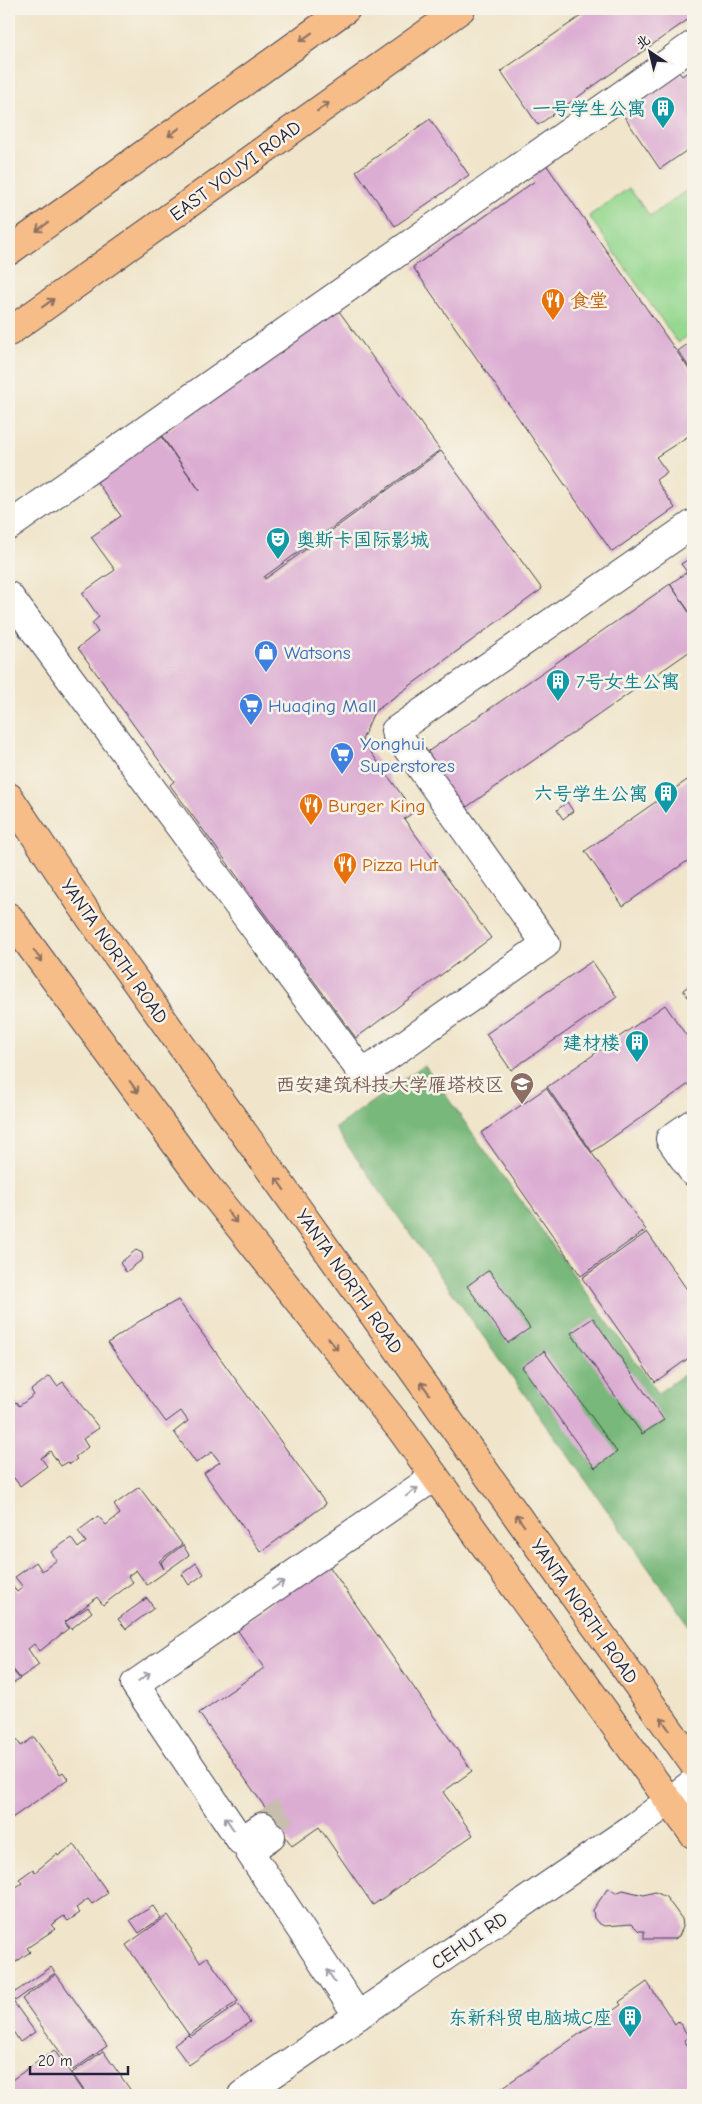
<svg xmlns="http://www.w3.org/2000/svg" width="702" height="2104" font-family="'Comic Neue','LXGW WenKai TC',sans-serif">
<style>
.green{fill:#95d890;stroke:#5c7d66}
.forest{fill:#78b87a;stroke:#4d6d5a}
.building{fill:#dcadd3}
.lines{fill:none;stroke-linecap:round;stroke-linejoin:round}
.minor-tunnel{stroke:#c7bead;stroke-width:28;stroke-dasharray:28 14;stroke-linecap:butt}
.minor-casing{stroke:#413f50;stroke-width:30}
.major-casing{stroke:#413f50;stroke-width:30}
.minor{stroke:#fff;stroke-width:28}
.major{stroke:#f7bd88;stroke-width:28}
.oneway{stroke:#8c7062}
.oneway2{stroke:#9c9ca7}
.labels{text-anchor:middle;stroke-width:5;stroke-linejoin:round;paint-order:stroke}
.culture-label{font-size:19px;fill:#0d838f;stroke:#f7f3e8;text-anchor:end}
.street-label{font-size:19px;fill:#22223b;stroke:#f7f3e8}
.food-label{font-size:19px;fill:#c56008;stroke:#f7f3e8;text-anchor:start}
.shop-label{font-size:19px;fill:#366cbe;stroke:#f7f3e8;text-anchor:start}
.education-label{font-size:19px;fill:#785e54;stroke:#f7f3e8;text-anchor:end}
</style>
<rect width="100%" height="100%" fill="#f7f3e8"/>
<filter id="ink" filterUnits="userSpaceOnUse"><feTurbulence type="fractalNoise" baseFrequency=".02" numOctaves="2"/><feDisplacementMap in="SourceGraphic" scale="10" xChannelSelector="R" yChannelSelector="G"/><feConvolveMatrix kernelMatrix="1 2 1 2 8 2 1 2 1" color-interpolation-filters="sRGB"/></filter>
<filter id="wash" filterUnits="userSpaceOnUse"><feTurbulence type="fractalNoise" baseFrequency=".0096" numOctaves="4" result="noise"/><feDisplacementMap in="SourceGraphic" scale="20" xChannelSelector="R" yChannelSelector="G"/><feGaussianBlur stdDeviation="1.12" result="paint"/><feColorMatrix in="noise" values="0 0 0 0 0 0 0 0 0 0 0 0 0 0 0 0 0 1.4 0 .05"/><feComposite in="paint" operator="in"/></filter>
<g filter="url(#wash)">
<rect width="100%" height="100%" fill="#f0e5ca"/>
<path class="green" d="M693,186V332L678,343L589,216L629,188L650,216Z"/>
<path class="forest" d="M424,1065L658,1393L693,1368V1631L335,1128Z"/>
<g id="blocks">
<path class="building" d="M591,9H693V16L538,125L501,71Z
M693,68V146L660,169L621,112L679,72L682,76Z
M430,119L469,175L395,226L356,171Z
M545,163L693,375V433L656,457L667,472L656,480L675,508L612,552L413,267L535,181L530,173Z
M336,307L440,450L264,577L265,579L441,451L542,589L374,712L362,740L414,812L404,819L491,938L356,1038L170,785L174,781L78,648L98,632L92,623L99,617L82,593L115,570L91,537L121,516L97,482L160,435L200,491L161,435Z
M693,340V373L678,351Z
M692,557L693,559V617L670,584L687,572L681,564Z
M670,584L693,618V649L461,811L423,755Z
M693,776V857L623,906L585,851Z
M567,802L573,811L563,819L557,810Z
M592,961L617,997L511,1070L486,1034Z
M693,983V1004L683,990Z
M665,1005L693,1045V1081L592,1152L547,1087Z
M546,1088L646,1230L581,1276L481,1133Z
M647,1232L693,1298V1355L655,1382L582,1278Z
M136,1250L142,1253L143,1259L126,1272L120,1263Z
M489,1270L530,1328L508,1343L467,1286Z
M178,1300L326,1504L261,1552L204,1473L220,1462L212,1452L196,1463L174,1432L188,1421L181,1411L166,1422L108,1343L138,1322Z
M593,1318L664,1420L642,1434L571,1333Z
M544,1351L617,1452L595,1468L522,1367Z
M50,1376L57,1386L63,1382L99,1428L83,1439L88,1447L75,1457L77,1459L70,1464L68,1462L61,1466L50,1451L41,1458L47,1466L20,1486L14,1478L9,1481V1407L16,1402L19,1406L34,1395L31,1390Z
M139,1487L182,1544L159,1561L164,1569L161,1562L183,1545L189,1555L147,1585L136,1570L128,1576L133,1582L103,1605L97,1597L64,1623L69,1628L40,1651L34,1644L28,1649L39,1665L20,1678L12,1668L9,1671V1581L17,1592L23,1587L15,1577L36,1562L42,1571L57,1560L51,1552L71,1538L78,1548L86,1542L78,1531L98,1516L106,1525L120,1514L114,1505Z
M196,1563L204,1574L189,1585L182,1574Z
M327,1563L472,1771L443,1792L473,1835L373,1905L319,1827L292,1846L199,1713L264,1668L236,1628Z
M147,1598L154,1608L126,1629L118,1619Z
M88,1607L92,1612L71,1629L65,1622Z
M12,1670L20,1679L11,1685L9,1682V1673Z
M34,1737L60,1774L63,1772L68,1779L9,1820V1746L17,1740L21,1746Z
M74,1844L108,1893L92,1904L88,1899L76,1908L80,1913L68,1921L64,1916L51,1925L55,1929L27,1948L30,1952L9,1967V1892L22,1883L19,1879L33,1869L35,1872L57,1854L58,1856Z
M608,1888L616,1893L623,1890L644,1895L655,1892L666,1897L682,1919L683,1927L679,1936L675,1939H644V1931H639L632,1924L604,1926L598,1923L594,1918L593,1910Z
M153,1906L161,1918L139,1933L130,1920Z
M168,1915L200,1962L207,1957L238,2001L189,2035L126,1945Z
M51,1967L55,1973L15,2001L11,1995Z
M56,1974L107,2046L73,2070L22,1999Z
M647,1982L675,2024L678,2021L689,2037L684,2040L693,2054V2095H494L493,2094L621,2005L619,2002Z
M10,1997L35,2032L20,2042L9,2025V1998Z
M238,2004L250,2022L189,2065L174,2045L188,2035L190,2037Z
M54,2050L86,2095H9V2082Z
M103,2051L134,2095H87L72,2073Z"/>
</g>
</g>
<g filter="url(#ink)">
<use href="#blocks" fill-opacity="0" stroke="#413f50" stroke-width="1"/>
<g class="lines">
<path class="minor-tunnel" d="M263,1826L285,1810"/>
<g class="minor-casing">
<path id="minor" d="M9,526L693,45
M9,596L363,1074L546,944L395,731L693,524
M693,1123L670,1139L693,1172
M263,1826L241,1841L135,1684L434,1477
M271,1836L249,1851L358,2016
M242,2095L634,1827L693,1783"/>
</g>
<g class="major-casing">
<path id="major" d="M9,251L346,9
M9,332L461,9
M9,797L89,916L693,1763
M9,917L206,1185L402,1431L693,1834"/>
</g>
<use href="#minor" class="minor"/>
<use href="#major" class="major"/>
</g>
<defs><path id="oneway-shaft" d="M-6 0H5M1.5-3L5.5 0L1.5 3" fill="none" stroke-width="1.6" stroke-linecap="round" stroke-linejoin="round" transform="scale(1.25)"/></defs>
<g class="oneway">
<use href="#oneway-shaft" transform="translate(306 37) rotate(144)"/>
<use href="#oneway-shaft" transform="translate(323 107) rotate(-36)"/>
<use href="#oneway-shaft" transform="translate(174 132) rotate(144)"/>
<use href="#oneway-shaft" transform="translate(42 227) rotate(144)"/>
<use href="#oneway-shaft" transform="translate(48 303) rotate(-36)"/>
<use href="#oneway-shaft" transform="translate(38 956) rotate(54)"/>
<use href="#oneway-shaft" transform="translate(134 1087) rotate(54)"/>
<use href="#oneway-shaft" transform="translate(280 1184) rotate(-125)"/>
<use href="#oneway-shaft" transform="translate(232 1217) rotate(52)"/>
<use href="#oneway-shaft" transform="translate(333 1344) rotate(52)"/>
<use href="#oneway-shaft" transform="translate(425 1388) rotate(-125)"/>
<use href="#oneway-shaft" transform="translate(520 1520) rotate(-125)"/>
<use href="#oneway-shaft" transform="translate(665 1724) rotate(-125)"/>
</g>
<g class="oneway2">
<use href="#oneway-shaft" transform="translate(412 1492) rotate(-35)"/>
<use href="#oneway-shaft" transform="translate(278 1585) rotate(-35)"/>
<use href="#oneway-shaft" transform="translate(144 1677) rotate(-35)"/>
<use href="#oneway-shaft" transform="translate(229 1823) rotate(-124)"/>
<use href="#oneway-shaft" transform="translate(331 1976) rotate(-123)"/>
</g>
</g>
<defs>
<g id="building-pin" transform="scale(1.25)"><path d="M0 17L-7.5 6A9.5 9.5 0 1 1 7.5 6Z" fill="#0f9aa8" stroke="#f7f3e8"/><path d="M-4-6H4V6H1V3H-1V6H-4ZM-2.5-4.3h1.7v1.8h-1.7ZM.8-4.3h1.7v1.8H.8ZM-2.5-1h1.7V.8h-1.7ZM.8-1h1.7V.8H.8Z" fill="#fff"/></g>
<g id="restaurant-pin" transform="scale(1.25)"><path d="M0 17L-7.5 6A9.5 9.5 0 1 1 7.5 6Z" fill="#e8710a" stroke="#f7f3e8"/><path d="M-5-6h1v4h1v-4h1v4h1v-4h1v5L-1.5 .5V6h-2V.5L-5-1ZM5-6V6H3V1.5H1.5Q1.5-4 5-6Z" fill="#fff"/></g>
<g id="theatre-pin" transform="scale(1.25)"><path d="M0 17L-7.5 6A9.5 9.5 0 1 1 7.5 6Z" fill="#0f9aa8" stroke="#f7f3e8"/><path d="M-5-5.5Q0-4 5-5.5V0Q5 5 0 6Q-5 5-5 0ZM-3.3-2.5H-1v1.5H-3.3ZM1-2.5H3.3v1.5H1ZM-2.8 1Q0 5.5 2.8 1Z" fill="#fff"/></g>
<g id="shop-pin" transform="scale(1.25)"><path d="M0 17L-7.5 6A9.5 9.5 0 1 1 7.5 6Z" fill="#3f7fe0" stroke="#f7f3e8"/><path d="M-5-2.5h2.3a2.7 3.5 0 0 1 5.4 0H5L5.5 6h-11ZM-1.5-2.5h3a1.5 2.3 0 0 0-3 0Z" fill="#fff"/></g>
<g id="supermarket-pin" transform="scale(1.25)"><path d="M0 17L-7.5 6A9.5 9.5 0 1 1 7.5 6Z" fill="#3f7fe0" stroke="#f7f3e8"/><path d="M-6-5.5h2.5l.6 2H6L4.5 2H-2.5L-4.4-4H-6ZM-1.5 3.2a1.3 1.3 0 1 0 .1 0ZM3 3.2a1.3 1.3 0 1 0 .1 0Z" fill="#fff"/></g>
<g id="university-pin" transform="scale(1.25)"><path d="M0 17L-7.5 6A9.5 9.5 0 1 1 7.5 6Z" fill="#8d6e63" stroke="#f7f3e8"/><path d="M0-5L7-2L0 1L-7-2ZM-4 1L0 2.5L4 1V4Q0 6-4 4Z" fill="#fff"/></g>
</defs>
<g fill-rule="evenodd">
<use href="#building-pin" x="663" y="108"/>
<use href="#restaurant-pin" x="553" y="300"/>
<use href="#theatre-pin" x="278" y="539"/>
<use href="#shop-pin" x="266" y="652"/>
<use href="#building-pin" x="558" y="681"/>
<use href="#supermarket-pin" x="251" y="705"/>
<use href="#supermarket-pin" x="342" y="754"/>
<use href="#building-pin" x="666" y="793"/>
<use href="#restaurant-pin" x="311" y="805"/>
<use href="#restaurant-pin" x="345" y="864"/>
<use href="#building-pin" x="637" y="1042"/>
<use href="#university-pin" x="522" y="1084"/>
<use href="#building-pin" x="630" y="2017"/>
</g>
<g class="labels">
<g class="culture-label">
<text x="646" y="115">一号学生公寓</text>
<text x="296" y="546" text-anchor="start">奥斯卡国际影城</text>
<text x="576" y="688" text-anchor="start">7号女生公寓</text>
<text x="648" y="800">六号学生公寓</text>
<text x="620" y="1049">建材楼</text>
<text x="612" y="2024">东新科贸电脑城C座</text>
</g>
<g class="street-label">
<text transform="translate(235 170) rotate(-36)" y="7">EAST YOUYI ROAD</text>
<text transform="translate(115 951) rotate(55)" y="7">YANTA NORTH ROAD</text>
<text transform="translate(350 1281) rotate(55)" y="7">YANTA NORTH ROAD</text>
<text transform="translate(585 1611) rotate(55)" y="7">YANTA NORTH ROAD</text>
<text transform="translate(469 1940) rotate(-34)" y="7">CEHUI RD</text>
</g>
<g class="food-label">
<text x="570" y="307">食堂</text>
<text x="328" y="812">Burger King</text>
<text x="362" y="871">Pizza Hut</text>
</g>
<g class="shop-label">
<text x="284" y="659">Watsons</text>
<text x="268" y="712">Huaqing Mall</text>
<text x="360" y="750">Yonghui<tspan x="360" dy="22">Superstores</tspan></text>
</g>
<g class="education-label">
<text x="504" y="1091">西安建筑科技大学雁塔校区</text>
</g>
</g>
<rect width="702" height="2104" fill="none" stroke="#f7f3e8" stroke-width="30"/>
<g transform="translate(650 52) rotate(325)" stroke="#f7f3e8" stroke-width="4" paint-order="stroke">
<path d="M0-4L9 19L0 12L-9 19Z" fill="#22223b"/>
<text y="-8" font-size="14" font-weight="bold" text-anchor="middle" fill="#22223b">北</text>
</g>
<path d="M30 2066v8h98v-8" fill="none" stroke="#22223b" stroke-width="2.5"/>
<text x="38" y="2066" font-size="15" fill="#22223b" stroke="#f7f3e8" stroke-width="4" paint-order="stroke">20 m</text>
</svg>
